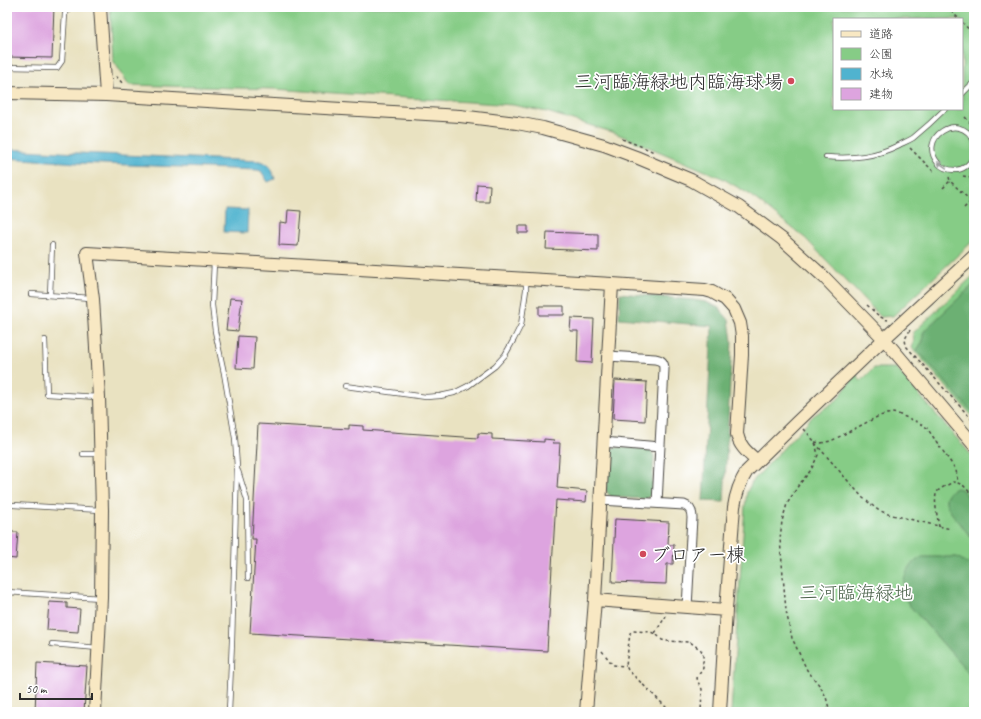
<svg xmlns="http://www.w3.org/2000/svg" width="981" height="719" font-family="Caveat,'Klee One',sans-serif">
<style>
.green{fill:#86cc86;stroke:#587c58;fill-rule:evenodd}
.forest{fill:#6cb073;stroke:#4c6e4f}
.water{fill:#50b3cf;stroke:#3e6f7d}
.building{fill:#dda4df}
.lines{fill:none;stroke-linecap:round;stroke-linejoin:round}
.lane-casing{stroke:#484642;stroke-width:6}
.street-casing{stroke:#484642;stroke-width:11}
.secondary-casing{stroke:#484642;stroke-width:14}
.path{stroke:#484642;stroke-width:1.5;stroke-dasharray:3 3;stroke-linecap:butt}
.lane{stroke:#fff;stroke-width:4.5}
.street{stroke:#fff;stroke-width:9}
.secondary{stroke:#f8e8c3;stroke-width:12}
.oneway{fill:#a0a0a0}
.poi-dot{fill:#d1495b;stroke:#fff;stroke-width:1.5}
.labels{text-anchor:middle;stroke-width:3.5;stroke-linejoin:round;paint-order:stroke}
.poi-label{font-size:19px;fill:#2b2b2b;stroke:#fff;text-anchor:end}
.park-label{font-size:19px;fill:#4b634b;stroke:#fff}
</style>
<rect width="100%" height="100%" fill="#fff"/>
<filter id="ink" filterUnits="userSpaceOnUse"><feTurbulence type="fractalNoise" baseFrequency=".025" numOctaves="2"/><feDisplacementMap in="SourceGraphic" scale="8" xChannelSelector="R" yChannelSelector="G"/><feConvolveMatrix kernelMatrix="1 2 1 2 8 2 1 2 1" color-interpolation-filters="sRGB"/></filter>
<filter id="wash" filterUnits="userSpaceOnUse"><feTurbulence type="fractalNoise" baseFrequency=".012" numOctaves="4" result="noise"/><feDisplacementMap in="SourceGraphic" scale="16" xChannelSelector="R" yChannelSelector="G"/><feGaussianBlur stdDeviation="0.9" result="paint"/><feColorMatrix in="noise" values="0 0 0 0 0 0 0 0 0 0 0 0 0 0 0 0 0 1.4 0 .05"/><feComposite in="paint" operator="in"/></filter>
<g filter="url(#wash)">
<rect width="100%" height="100%" fill="#e9e2c1"/>
<path class="green" d="M110,7H974V240L893,316L881,317L805,238L749,194L722,178L615,133L547,112L513,105L274,89L129,85L113,60ZM834,19H962V109H834Z
M974,275V418L912,348C914,343 914,339 913,333Z
M874,368H896L974,458V712H731L745,506L747,492L752,482L813,416L837,400L856,374L861,381Z"/>
<path class="forest" d="M974,284V414L917,350L923,341V334L925,330Z
M620,293L693,300L706,302L713,305L719,308L729,320L732,341L724,502L703,501L712,326L619,318Z
M614,447L650,449L654,456L652,494L647,499L611,497L606,491L608,453Z
M956,488L961,489L974,504V541C969,535 964,529 960,523C950,512 936,497 956,488Z
M922,557H957L967,563L974,560V681L961,664L909,605C907,601 904,597 904,593C901,577 909,564 922,557Z"/>
<path class="water" d="M7,149L78,153L260,161C272,165 271,168 275,179L268,182L261,171L257,170L78,163L7,158Z
M225,209L248,210L247,233L224,232Z"/>
<g id="blocks">
<path class="building" d="M7,7H54L52,58L7,57Z
M477,184L490,185L489,202H476Z
M288,210L301,211L298,246L279,245L280,222L287,223Z
M518,226H528V233H518Z
M547,232L598,234V251L546,249Z
M230,298L242,299L238,331L226,330Z
M539,306H564V315H539Z
M571,318L594,319L592,363L577,362L578,331H570Z
M238,336L255,337L253,369L236,368Z
M615,380L647,382L645,421L613,419Z
M258,424L349,429V425L363,426V430L478,438V433L492,434V439L544,442V439L554,440L553,443H560L557,488L587,491L586,502L556,500L547,651L250,633L256,539H252Z
M615,519L669,522L668,545H674L673,564H667L666,584L612,582Z
M7,532H18L16,559L7,558Z
M49,602L67,603V608L80,609L78,632L47,630Z
M37,663L87,666L84,712H35Z"/>
</g>
</g>
<g filter="url(#ink)">
<use href="#blocks" fill-opacity="0" stroke="#484642" stroke-width="1"/>
<g class="lines">
<g class="lane-casing">
<path id="lane" d="M7,67L57,68L62,61L65,14L70,7
M962,94L974,82
M974,141C959,110 917,138 938,163C942,168 948,170 955,170C964,170 970,164 974,156
M826,157C852,159 875,157 899,145C903,143 908,141 913,138C924,129 935,119 945,109
M969,164L974,169
M214,262L212,305L215,331L224,373L235,438L237,467L232,641L229,712
M31,294L91,298
M50,295L52,245
M45,340L47,394L98,397
M345,386L426,397L440,396L454,393L468,386L495,366L505,355L514,339L521,325L526,290V279
M83,454H99
M238,471L247,500L248,578
M13,505L101,510
M7,592L101,598
M52,644L98,648"/>
</g>
<g class="street-casing">
<path id="street" d="M608,356L655,359C662,360 664,363 664,369L657,503
M603,442L660,447
M600,500L684,505C690,507 692,511 692,518L687,607"/>
</g>
<g class="secondary-casing">
<path id="secondary" d="M100,7L106,95
M7,93L106,95L460,116L517,123L543,128L604,145L636,157L691,180L739,207L782,239L824,277L884,339L974,445
M595,600L726,610
M95,712L101,598L102,510L99,397L93,299L87,253L612,284L705,290L712,292L719,296L725,299L734,309L740,323L742,336V355L737,434C739,446 748,453 757,461
M586,712L595,600L612,284
M720,712L726,610L734,507C736,493 740,482 747,471L797,422L884,339L974,256"/>
</g>
<path class="path" d="M947,7L959,19
M962,22L974,35
M116,76L123,84
M965,117L974,127
M622,139L643,147L654,152
M910,148L933,171L936,172
M963,176L968,177L974,180
M949,177L950,181L974,204
M943,188L950,181
M964,208L970,202
M867,305C874,311 879,318 888,320
M910,330L905,339L906,346L974,422
M804,429L815,442L818,455L811,470L798,486L787,504L782,521L780,539L786,611L792,638L807,670L820,686L826,697L830,712
M815,442L821,443L831,441L879,416L892,413L898,414L920,423L927,428L956,470L958,483L964,486L974,497
M815,443L863,498L878,510L888,514L951,529
M939,527C938,520 933,498 937,492C940,488 948,485 953,482L958,483
M655,633L666,616
M602,651L613,665L626,666
M671,712L628,670L626,666L630,633L633,631L651,632L657,635L662,640L665,641L690,642L701,650L703,654V668L697,678L698,682L702,689L701,712"/>
<use href="#lane" class="lane"/>
<use href="#street" class="street"/>
<use href="#secondary" class="secondary"/>
</g>
<defs><path id="oneway-solid" d="M-6-.8H1V-3.2L6.5 0L1 3.2V.8H-6Z"/></defs>
<use class="oneway" href="#oneway-solid" transform="translate(942 165) rotate(-145)"/>
</g>
<g class="poi-dot">
<circle cx="791" cy="81" r="4"/>
<circle cx="643" cy="554" r="4"/>
</g>
<g class="labels">
<g class="poi-label">
<text x="783" y="88">三河臨海緑地内臨海球場</text>
<text x="651" y="561" text-anchor="start">ブロアー棟</text>
</g>
<g class="park-label">
<text x="856" y="599">三河臨海緑地</text>
</g>
</g>
<rect width="981" height="719" fill="none" stroke="#fff" stroke-width="24"/>
<rect x="833" y="18" width="130" height="92" fill="#ffffff" stroke="#aaaaaa"/>
<rect x="841" y="31" width="20" height="6" fill="#f8e8c3" stroke="#aaaaaa"/>
<text x="869" y="38" font-size="12" fill="#2b2b2b">道路</text>
<rect x="841" y="48" width="20" height="12" fill="#86cc86" stroke="#aaaaaa"/>
<text x="869" y="58" font-size="12" fill="#2b2b2b">公園</text>
<rect x="841" y="68" width="20" height="12" fill="#50b3cf" stroke="#aaaaaa"/>
<text x="869" y="78" font-size="12" fill="#2b2b2b">水域</text>
<rect x="841" y="88" width="20" height="12" fill="#dda4df" stroke="#aaaaaa"/>
<text x="869" y="98" font-size="12" fill="#2b2b2b">建物</text>
<path d="M20 693v6h72v-6" fill="none" stroke="#2b2b2b" stroke-width="2"/>
<text x="26" y="693" font-size="12" fill="#2b2b2b" stroke="#ffffff" stroke-width="3" paint-order="stroke">50 m</text>
</svg>
